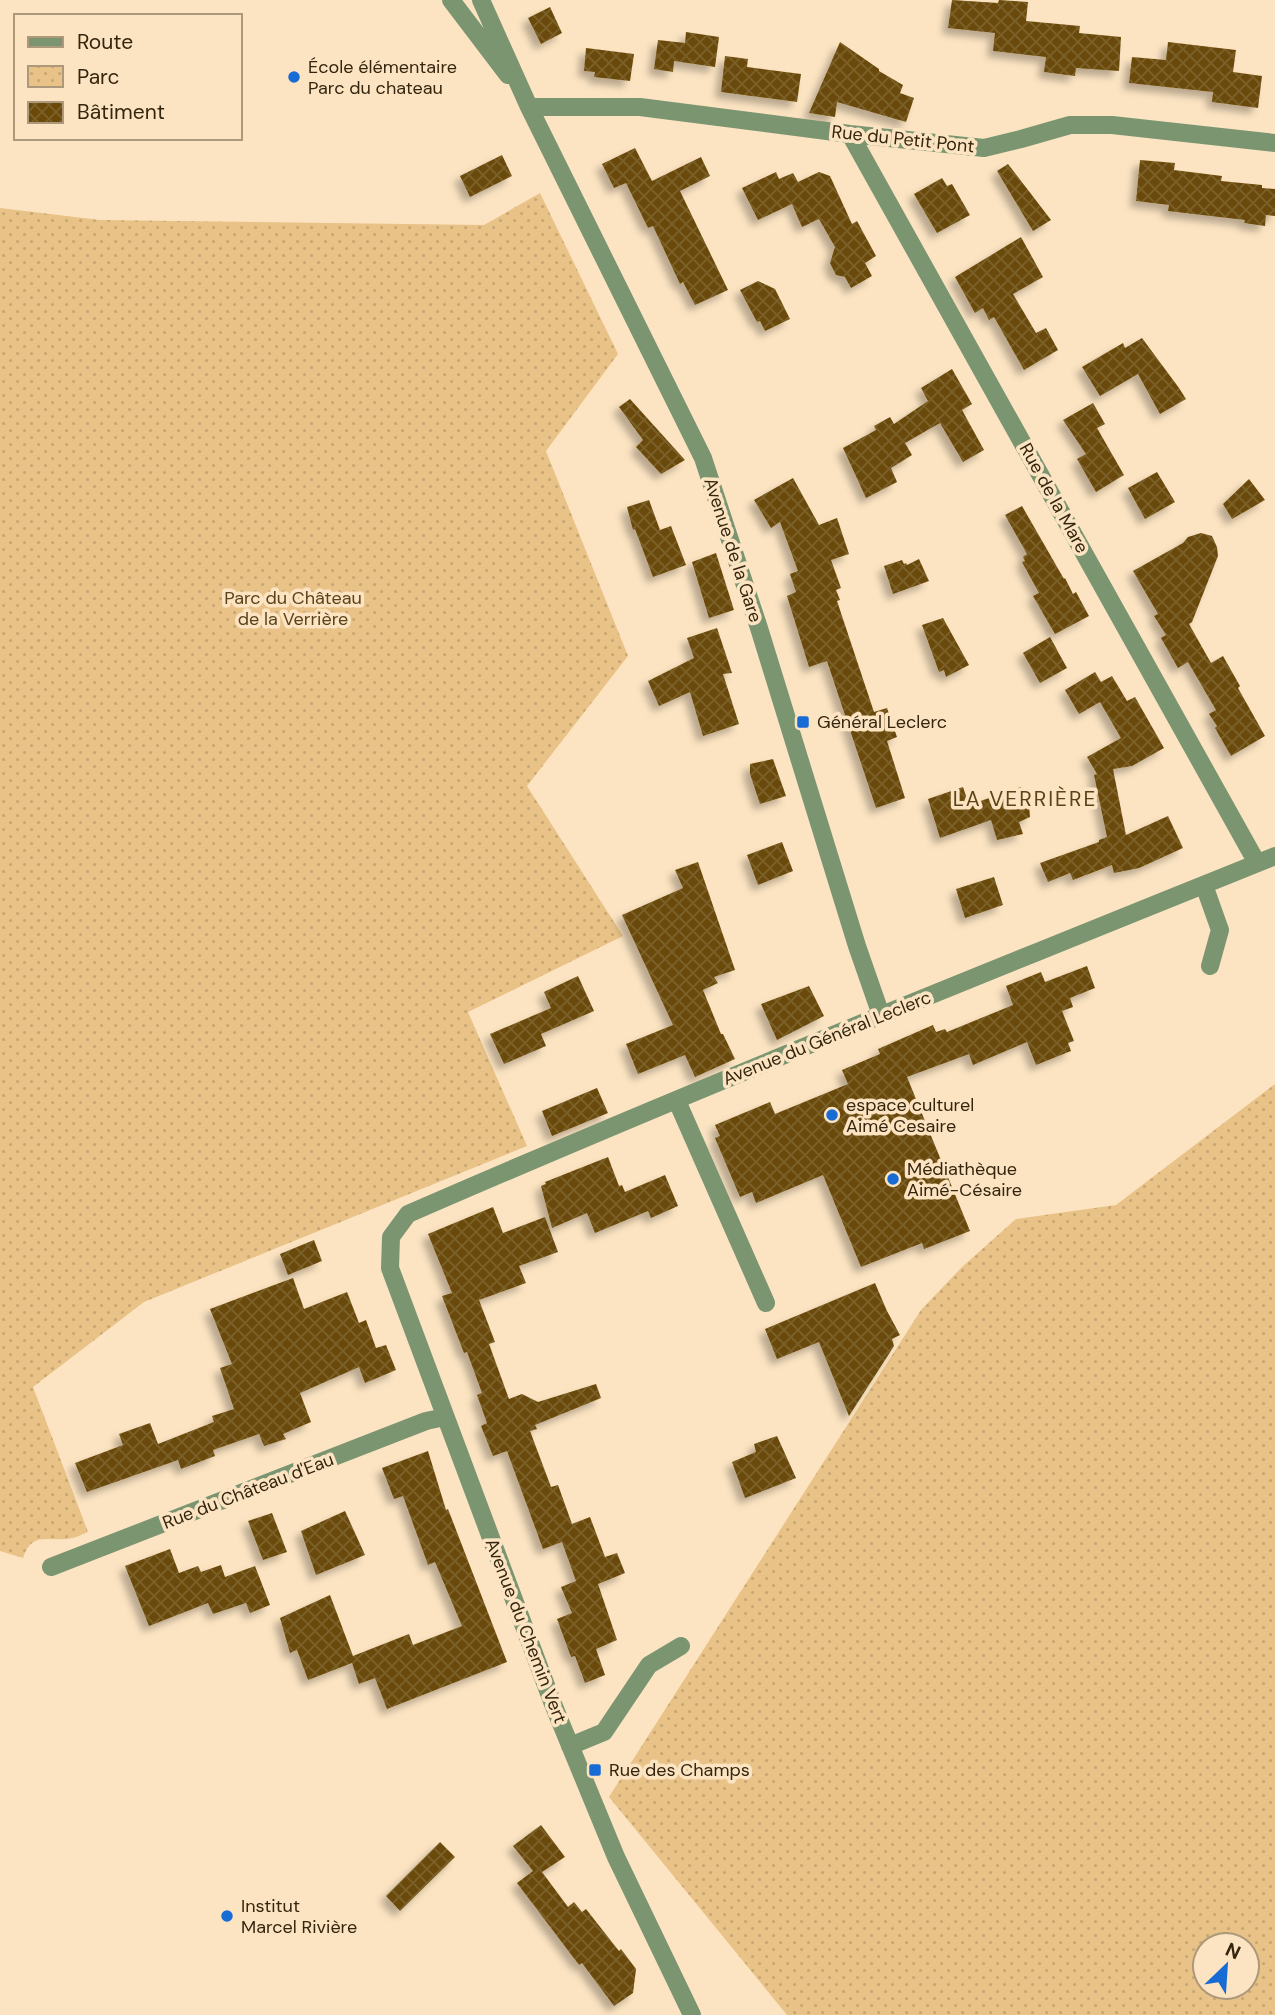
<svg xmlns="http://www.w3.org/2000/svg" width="1275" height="2015" font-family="'DM Sans',sans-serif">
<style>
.park{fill:url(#park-dots);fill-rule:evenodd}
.building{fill:url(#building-cross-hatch);filter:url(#shadow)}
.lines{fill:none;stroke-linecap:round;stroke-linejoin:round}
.minor{stroke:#7b9571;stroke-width:18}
.poi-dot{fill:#176bd5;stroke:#fce4c2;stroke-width:2.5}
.labels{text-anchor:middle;stroke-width:7;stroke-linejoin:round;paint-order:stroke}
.poi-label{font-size:18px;fill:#34250e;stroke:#fce4c2;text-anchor:start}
.street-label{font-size:18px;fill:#34250e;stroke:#fce4c2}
.park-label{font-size:18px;fill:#5a421a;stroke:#fce4c2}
.quarter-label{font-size:21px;letter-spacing:2px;fill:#5c4217;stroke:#fce4c2}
</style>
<defs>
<pattern id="park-dots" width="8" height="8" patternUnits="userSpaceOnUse" patternTransform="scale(1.75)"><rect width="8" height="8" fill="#e9c287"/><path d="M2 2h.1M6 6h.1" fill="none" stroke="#c8a773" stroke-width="1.8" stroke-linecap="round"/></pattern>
<pattern id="building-cross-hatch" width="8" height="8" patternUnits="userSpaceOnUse" patternTransform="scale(1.75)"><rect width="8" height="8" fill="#6b4a09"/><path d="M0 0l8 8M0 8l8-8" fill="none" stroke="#7c612c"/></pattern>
<filter id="shadow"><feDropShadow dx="-6" dy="6" stdDeviation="3.5" flood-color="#0004"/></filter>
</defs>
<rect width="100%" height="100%" fill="#fce4c2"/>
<path class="park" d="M540,193L618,354L546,451L628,656L527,786L623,936L468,1012L527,1146L144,1302L33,1387L88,1532C81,1535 73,1539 66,1539C46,1541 32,1532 23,1558L0,1551V208L100,220L484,225Z
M1275,1084V2015H787L609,1797L921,1310L962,1267L1016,1219L1116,1205ZM1205,1945H1247V1987H1205Z"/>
<path class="building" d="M952,0L998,3L999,0L1028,2L1026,21L1080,26L1079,33L1121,37L1119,71L1076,68L1075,76L1044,72L1046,57L993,51L995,33L948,28Z
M550,7L562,33L541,44L528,18Z
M686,32L719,37L715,67L674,61L673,72L654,69L658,40L685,43Z
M840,42L879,69V71L903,85L900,93L914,98L906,122L837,102L835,117L809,113Z
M1168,42L1236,50L1233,72L1262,76L1258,108L1212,102L1213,92L1129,83L1132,57L1166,60Z
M586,48L634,54L630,81L594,77L595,72L584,71Z
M725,56L748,59L747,67L801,74L797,102L721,92Z
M635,148L652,181L701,157L710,176L680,191L728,290L695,305L683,282L680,284L653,226L648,228L626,183L614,188L602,164Z
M502,155L512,176L470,197L460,176Z
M1140,160L1175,163L1174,170L1222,176L1221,181L1262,185V188L1275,189V216L1266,215L1265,226L1244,223L1245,220L1168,211L1169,205L1136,201Z
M1008,164L1051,220L1033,231L997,171Z
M776,172L779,179L793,173L798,182L819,172L830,176L852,224L857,221L876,256L865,263L872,276L851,288L845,277L836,275L830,263L835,247L819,219L802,227L792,204L758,220L742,188Z
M942,178L947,186L952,184L970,215L937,233L914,194Z
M1021,237L1043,277L1013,294L1036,333L1046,328L1058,350L1024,370L994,317L989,320L983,308L975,313L955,277Z
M758,281L775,289L790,319L765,331L760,321L757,322L740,290Z
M1142,338L1179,388L1186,399L1160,414L1138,374L1100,396L1082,367L1123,343L1125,348Z
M952,369L972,404L962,410L984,450L963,462L940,423L905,443L912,455L891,468L897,482L866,498L843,448L876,430L874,426L890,417L894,424L928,401L921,388Z
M630,399L685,460L661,474L636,447L643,440L619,407Z
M1093,403L1105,424L1097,428L1124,475L1096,492L1077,459L1086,454L1063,420Z
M1157,472L1175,502L1145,519L1128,488Z
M793,478L819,525L837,518L849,554L831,560L841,588L836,590L840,600L837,601L874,712L887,708L897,737L887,741L905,798L876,808L827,661L809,667L787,596L796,592L790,574L798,571L780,522L771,528L754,500Z
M1249,479L1265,500L1232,519L1223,504Z
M649,500L660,530L671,526L686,565L653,577L635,529L633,530L627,507Z
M1022,506L1064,579L1065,578L1073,594L1076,592L1089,616L1055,634L1033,596L1039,593L1022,562L1025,561L1023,557L1027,554L1005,515Z
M1201,533L1212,536L1217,547L1218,556L1192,622L1189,624L1211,663L1223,656L1240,686L1238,688L1265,736L1231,756L1215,728L1217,726L1209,714L1216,710L1188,662L1178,668L1161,638L1166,635L1154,616L1158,614L1133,571L1183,543L1188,537Z
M716,553L734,610L709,618L692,562Z
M919,559L929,581L893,594L884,566L902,560L904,564L906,563L907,565Z
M943,618L969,665L946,677L944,670L939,672L922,625Z
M717,628L732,673L723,674L739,724L703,736L690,692L659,706L648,681L694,658L687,638Z
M1050,637L1067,668L1040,683L1023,653Z
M1095,672L1101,682L1112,676L1127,701L1135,697L1164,748L1132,766L1113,769L1126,835L1168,816L1183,848L1139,868L1114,873L1112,865L1073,880L1070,873L1048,882L1040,863L1099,842V840L1107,837L1094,775L1097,774L1087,757L1121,738L1100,702L1079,714L1065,690Z
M773,759L786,796L760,804L750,774V764Z
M963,787L969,805L1021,787L1029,805L1030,817L1019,822L1023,834L997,840L991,820L940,838L928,799Z
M782,842L793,871L758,885L747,855Z
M698,862L735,970L714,977L718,983L703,990L721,1034H723L735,1059L695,1077L685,1055L638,1074L626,1044L673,1025L622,915L683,888L675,870Z
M994,877L1003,905L965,918L956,889Z
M1087,966L1095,988L1070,998L1073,1007L1062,1011L1074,1041L1068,1043L1071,1051L1036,1065L1027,1042L973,1065L969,1054L907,1077L970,1231L924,1249L922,1243L861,1267L823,1175L756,1203L752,1192L740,1197L715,1138L720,1136L715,1125L770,1102L775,1114L848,1084L842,1070L880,1054L878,1049L933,1025L936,1032L945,1029L947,1032L1013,1005L1006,986L1041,972L1045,982Z
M578,976L594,1011L541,1034L546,1046L504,1064L490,1034L551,1008L544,992Z
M809,986L824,1016L777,1040L761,1004Z
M597,1088L608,1113L552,1136L542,1111Z
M608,1157L619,1186L622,1185L625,1192L665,1175L678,1206L651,1218L648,1211L595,1233L587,1213L552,1228L541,1186L546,1184L545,1182Z
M493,1207L503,1233L545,1217L558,1252L519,1266L526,1283L479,1300L495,1342L489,1344L509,1399L522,1394L538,1402L596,1384L601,1398L535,1425L537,1429L530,1431L551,1487L558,1485L572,1524L590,1517L605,1557L617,1553L625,1573L598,1584L617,1640L596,1649L605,1675L585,1683L575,1656L571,1657L557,1619L572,1613L561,1587L576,1581L562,1542L543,1549L507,1451L493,1456L481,1426L487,1423L477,1395L482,1393L467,1352L464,1353L442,1296L452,1293L428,1234Z
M314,1240L322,1261L288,1275L280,1254Z
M293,1278L304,1309L347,1292L359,1323L366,1320L376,1348L386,1345L396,1370L365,1383L359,1367L300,1393L311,1422L283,1434L286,1439L264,1446L259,1434L213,1450L215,1456L181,1469L178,1460L87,1492L75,1463L123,1445L119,1434L150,1423L158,1444L214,1422L212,1416L234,1409L220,1368L232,1364L210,1309Z
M875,1283L887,1311L900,1335L892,1339L894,1346L849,1416L819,1342L777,1359L765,1329Z
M777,1436L796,1478L745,1498L732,1462L756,1452L754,1444Z
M428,1451L446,1510L448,1509L507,1662L387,1709L375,1678L359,1684L352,1663L308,1680L297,1650L290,1653L280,1618L330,1595L353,1656L409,1634L413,1645L462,1626L435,1562L428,1565L403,1496L394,1499L382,1468Z
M345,1511L365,1555L316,1575L301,1531Z
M272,1513L287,1552L263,1560L248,1521Z
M170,1549L179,1573L198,1566L201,1572L221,1565L225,1577L255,1566L270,1605L250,1613L246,1603L213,1614L208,1603L149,1626L125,1566Z
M541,1825L565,1857L542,1872L568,1907L574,1902L582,1912L586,1909L619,1951L621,1949L636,1969L633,1993L614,2006L582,1963L579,1965L517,1883L533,1871L513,1846Z
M440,1842L455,1857L400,1911L386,1896Z"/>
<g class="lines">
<path class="minor" d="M451,0L508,75
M481,0L529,107L703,458L759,628L857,946L881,1015
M529,107H640L850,134L984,148L1021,139L1070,125H1112L1275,143
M850,134L1257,863
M1204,885L1220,930L1210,966
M677,1101L766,1303
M51,1567L426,1421L445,1417
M570,1746L604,1732L649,1665L681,1646
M692,2015L616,1857L553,1704L390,1268L391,1237L408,1214C695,1089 985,973 1275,856"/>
</g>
<g class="poi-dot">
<circle cx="294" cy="77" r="7"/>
<rect x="796" y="715" width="14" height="14" rx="3.5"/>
<circle cx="832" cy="1115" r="7"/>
<circle cx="893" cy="1179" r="7"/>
<rect x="588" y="1763" width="14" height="14" rx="3.5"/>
<circle cx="227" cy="1916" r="7"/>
</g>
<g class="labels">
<g class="poi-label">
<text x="308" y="73">École élémentaire<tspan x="308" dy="21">Parc du chateau</tspan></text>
<text x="817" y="728">Général Leclerc</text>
<text x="846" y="1111">espace culturel<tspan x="846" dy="21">Aimé Cesaire</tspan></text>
<text x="907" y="1175">Médiathèque<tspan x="907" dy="21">Aimé-Césaire</tspan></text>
<text x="609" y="1776">Rue des Champs</text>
<text x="241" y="1912">Institut<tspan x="241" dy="21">Marcel Rivière</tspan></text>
</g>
<g class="street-label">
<text transform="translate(903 139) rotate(6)" y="6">Rue du Petit Pont</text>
<text transform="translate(1054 498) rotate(61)" y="6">Rue de la Mare</text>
<text transform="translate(733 550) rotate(72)" y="6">Avenue de la Gare</text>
<text transform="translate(827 1038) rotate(-22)" y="6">Avenue du Général Leclerc</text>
<text transform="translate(248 1491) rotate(-21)" y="6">Rue du Château d'Eau</text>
<text transform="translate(526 1631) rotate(69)" y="6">Avenue du Chemin Vert</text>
</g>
<g class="park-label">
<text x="293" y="604">Parc du Château<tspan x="293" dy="21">de la Verrière</tspan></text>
</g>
<g class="quarter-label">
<text x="1025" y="806">LA VERRIÈRE</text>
</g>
</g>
<rect x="14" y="14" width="228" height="126" fill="#fce4c2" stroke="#ac987a" stroke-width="2"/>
<rect x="28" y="37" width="35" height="10" fill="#7b9571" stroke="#ac987a" stroke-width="2"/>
<text x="77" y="49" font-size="21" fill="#34250e">Route</text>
<rect x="28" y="66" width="35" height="21" fill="url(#park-dots)" stroke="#ac987a" stroke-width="2"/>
<text x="77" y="84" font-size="21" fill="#34250e">Parc</text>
<rect x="28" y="102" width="35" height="21" fill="url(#building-cross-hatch)" stroke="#ac987a" stroke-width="2"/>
<text x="77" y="119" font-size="21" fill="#34250e">Bâtiment</text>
<g transform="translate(1226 1966) rotate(25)"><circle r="33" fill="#fce4c2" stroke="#ac987a" stroke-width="2"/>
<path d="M0-5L12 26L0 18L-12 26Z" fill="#176bd5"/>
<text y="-10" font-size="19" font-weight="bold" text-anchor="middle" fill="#34250e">N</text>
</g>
</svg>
